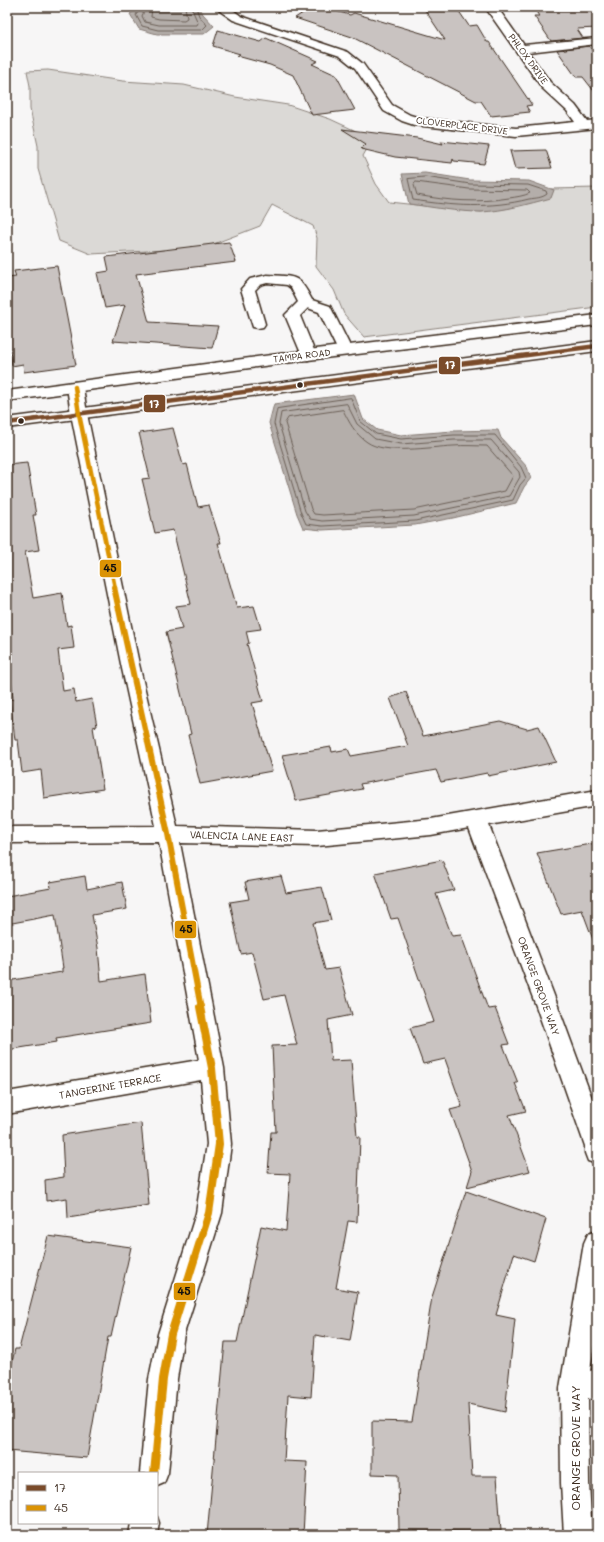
<svg xmlns="http://www.w3.org/2000/svg" width="604" height="1542" font-family="Mali,sans-serif">
<style>
.green{fill:#dbd9d6;stroke:#8b827a}
.water{fill:#b4aeaa;stroke:#847972}
.lines{fill:none;stroke-linecap:round;stroke-linejoin:round}
.shore{stroke:#6b5f56;stroke-width:1}
.building{fill:#c9c3c1;stroke:#3b2a1e}
.minor-casing{stroke:#3b2a1e;stroke-width:3}
.primary-casing{stroke:#3b2a1e;stroke-width:3}
.minor{fill:#fff;fill-rule:evenodd}
.primary{fill:#fff;fill-rule:evenodd}
.bus-1-casing{stroke:#fff;stroke-width:7}
.bus-2-far2-casing{stroke:#fff;stroke-width:7}
.bus-2-far1-casing{stroke:#fff;stroke-width:9}
.bus-2-casing{stroke:#fff;stroke-width:10}
.bus-1{stroke:#7a4b2a;stroke-width:4.5}
.bus-2-far2{stroke:#db9304;stroke-width:4.5}
.bus-2-far1{stroke:#db9304;stroke-width:6}
.bus-2{stroke:#db9304;stroke-width:8}
.bus-dot{fill:#3b2a1e;stroke:#fff;stroke-width:1.5}
.labels{text-anchor:middle;stroke-width:4;stroke-linejoin:round;paint-order:stroke}
.far-street-label{font-size:9px;fill:#3b2a1e;stroke:#fff}
.street-label{font-size:10px;fill:#3b2a1e;stroke:#fff}
.near-street-label{font-size:12px;fill:#3b2a1e;stroke:#fff}
.line-badge{stroke:#fff;stroke-width:1.5}
.badge-label{font-size:11px;text-anchor:middle;font-weight:bold;fill:#fff}
.pale-badge-label{font-size:11px;text-anchor:middle;font-weight:bold;fill:#111}
</style>
<rect width="100%" height="100%" fill="#f7f6f6"/>
<filter id="ink" filterUnits="userSpaceOnUse"><feTurbulence type="fractalNoise" baseFrequency=".025" numOctaves="2"/><feDisplacementMap in="SourceGraphic" scale="8" xChannelSelector="R" yChannelSelector="G"/><feConvolveMatrix kernelMatrix="1 2 1 2 8 2 1 2 1" color-interpolation-filters="sRGB"/></filter>
<g filter="url(#ink)">
<path class="green" d="M48,70L123,81L184,85L235,97L288,105L330,119L369,137L371,142L363,156L376,184L389,202L481,212L510,208L553,190L551,189L597,188V307L364,337L344,314L334,290L316,266L317,238L313,226L272,205L260,226L203,248L91,254L59,241L38,169V146L30,109V86L27,71Z"/>
<path class="water" d="M139,7H199L203,14L214,26L204,34H157L139,29L130,14Z
M425,173L470,180L529,181L554,190L551,198C528,204 504,211 481,212C457,212 432,207 409,204L402,174Z
M354,394L363,419L377,430L401,435L453,431L498,430L501,438L527,467L531,478L524,487L516,503L453,518L415,525L322,530L303,528L297,514L269,423L274,404Z"/>
<g class="lines">
<path class="shore" d="M141,7L136,15L142,26L158,30H202L207,25L199,16L196,7
M146,7L142,16L145,22L159,25H197L198,23L191,7
M152,7L151,17L159,19L184,20L187,18L185,7
M425,177L470,184L528,185L546,191L547,194C542,198 536,198 529,199C490,209 453,206 413,200L408,179Z
M416,182L469,189L527,190L530,193C524,196 516,197 509,198C478,203 448,201 417,195L414,185Z
M351,398L360,421L376,434L401,439L454,435H495L521,467L526,478L520,485L513,500L415,521L322,526L306,524L301,513L274,424L277,409Z
M347,404L357,424L375,439L401,444L454,440H491L519,472L520,477L509,496L414,516L322,521L310,519L305,511L279,424L281,413Z
M343,410C349,422 355,434 367,442C385,455 431,447 453,446C464,445 476,446 487,446L513,476L505,491L414,510L323,515L314,514L311,509L285,423L288,418Z"/>
</g>
<path class="building" d="M312,7H321L350,15L354,13L445,40L423,7H456L469,26L477,25L487,42H489L532,105L526,106L530,112L491,116L481,101H476L352,37L295,18Z
M533,7H597V28L577,29L583,38L551,41L534,16H539Z
M218,30L261,42L266,38L318,61L312,64L336,75L355,110L312,115L293,75L270,65L237,56L240,54L213,46Z
M589,46L597,57V95L583,77H576L557,50Z
M342,129L417,138L443,144L441,141L489,146L484,164L454,161L453,159L452,163L395,157L361,149L366,144Z
M546,150L552,168L515,169L510,151Z
M229,242L236,262L136,274L149,322L218,326L212,348L113,341L125,305L105,308L97,273L109,271L106,257Z
M57,266L76,365L24,372L23,364L12,366L7,327V278L16,277L14,271Z
M173,428L183,465L187,464L198,507L209,505L221,543H218L237,608L254,606L261,629L246,631L249,643L247,644L263,701L252,703L272,771L200,784L188,735L191,734L166,632L182,629L176,606L191,604L173,530L155,533L142,479L150,478L139,433Z
M27,463L36,515H33L39,550L25,552L33,598L62,593L67,626L71,625L74,648L58,650L63,691L74,689L76,702L92,699L97,726L93,727L103,789L44,798L41,770L22,773L18,740H15L10,700L13,699L9,655H7V465Z
M406,692L423,736L500,721L527,729L539,726L556,762L488,776L487,773L441,782L436,770L360,784L362,789L296,801L282,755L331,747L332,752L348,749L351,756L408,746L390,698Z
M597,843V945H595L582,910L561,914L537,853Z
M442,860L454,890L436,894L452,936L461,935L488,1009L495,1008L509,1044L503,1045L518,1083H515L526,1111L509,1115L530,1171L467,1187L472,1171L450,1110L462,1107L445,1059L423,1064L410,1028L434,1022L398,918L391,919L375,873Z
M85,876L87,889L122,882L127,909L92,915L98,948L101,981L145,974L151,1023L56,1038L57,1042L7,1050V981L62,972V968H63L55,915L7,924V896L51,888L50,882Z
M281,876L286,893L322,887L331,920L313,923L325,970L339,968L352,1015L328,1020L331,1061L351,1060L357,1137H360L357,1222L348,1221L336,1288L358,1292L350,1341L315,1335L311,1397L288,1395L284,1461L307,1462L303,1535H207L225,1342H237L261,1226L286,1231L290,1174L268,1173L271,1132H276L272,1046L297,1045L284,995L264,999L252,952L241,954L230,902L249,899L245,882Z
M141,1123L149,1205L68,1218L67,1198L46,1201L45,1180L64,1177L62,1135Z
M466,1191L546,1219L534,1261L514,1254L496,1315L515,1319L505,1412L468,1404L472,1476H497L501,1531L399,1530L398,1475L372,1474V1421L412,1422L432,1297Z
M48,1236L131,1247L111,1337H108L87,1458L7,1451V1385L15,1349H19Z"/>
<g class="lines">
<g class="minor-casing">
<path id="minor" d="M217,7H229L241,16L348,52L363,64L392,105L410,115L420,118L516,128L575,122L567,111L542,88L485,7H497L524,45L597,38V44L528,52L550,82L575,105L587,121L597,120V128L516,136L414,125L402,121L384,111L355,68L340,56L233,20L220,11Z
M267,275C295,277 298,273 312,300L330,306L352,350L349,353L344,355L339,353L319,312L308,308L300,316L316,355L313,358L308,360L303,358L285,315L298,302L291,288L287,285L267,283L260,285L255,290L265,324L263,327L258,328L253,327L241,289L250,279Z
M75,382L80,384L83,387L87,414L139,664L177,826L317,830L431,819L597,790V806L489,825L558,1006L597,1112V1164L588,1161L585,1153V1146L536,1006L469,828L431,835L317,846L180,843L224,1068L231,1144L222,1213L184,1334L177,1379L168,1473L164,1483L157,1486V1473H140L149,1379L158,1334L196,1213L207,1144L201,1080L7,1114V1092L199,1060L159,842L7,843V827L156,826L121,664L71,414L67,387L70,384Z
M597,1231V1326L590,1371L597,1369V1397L588,1399L589,1483L592,1535H564L561,1483L560,1388L584,1243L588,1234Z
M157,1517L159,1523L157,1535H129L131,1523H157Z"/>
</g>
<g class="primary-casing">
<path id="primary" d="M597,315V325L308,360L7,401V391L308,350Z
M597,341V351L7,428V418Z"/>
</g>
<use href="#minor" class="minor"/>
<use href="#primary" class="primary"/>
<g class="bus-1-casing">
<path id="bus-1" d="M7,423L597,346"/>
</g>
<g class="bus-2-far2-casing">
<path id="bus-2-far2" d="M75,387L79,414L115,588"/>
</g>
<g class="bus-2-far1-casing">
<path id="bus-2-far1" d="M114,587L168,834L201,1008"/>
</g>
<g class="bus-2-casing">
<path id="bus-2" d="M154,1473L163,1379L171,1334L209,1213L219,1144L212,1068L200,1007"/>
</g>
<use href="#bus-1" class="bus-1"/>
<use href="#bus-2-far2" class="bus-2-far2"/>
<use href="#bus-2-far1" class="bus-2-far1"/>
<use href="#bus-2" class="bus-2"/>
</g>
</g>
<g class="bus-dot">
<circle cx="300" cy="385" r="3.5"/>
<circle cx="21" cy="421" r="3.5"/>
</g>
<g class="labels">
<g class="far-street-label">
<text transform="translate(528 59) rotate(54)" y="3">PHLOX DRIVE</text>
<text transform="translate(462 126) rotate(7)" y="3">CLOVERPLACE DRIVE</text>
<text transform="translate(302 356) rotate(-7)" y="3">TAMPA ROAD</text>
</g>
<g class="street-label">
<text transform="translate(242 836) rotate(2)" y="4">VALENCIA LANE EAST</text>
<text transform="translate(539 986) rotate(70)" y="4">ORANGE GROVE WAY</text>
<text transform="translate(110 1086) rotate(-10)" y="4">TANGERINE TERRACE</text>
</g>
<g class="near-street-label">
<text transform="translate(576 1448) rotate(-90)" y="4">ORANGE GROVE WAY</text>
</g>
</g>
<g class="line-badge">
<rect x="438" y="356" width="23" height="19" rx="4" fill="#7a4b2a"/>
<rect x="143" y="394" width="23" height="19" rx="4" fill="#7a4b2a"/>
<rect x="99" y="559" width="23" height="19" rx="4" fill="#db9304"/>
<rect x="174" y="920" width="23" height="19" rx="4" fill="#db9304"/>
<rect x="173" y="1282" width="23" height="19" rx="4" fill="#db9304"/>
</g>
<g class="badge-label">
<text x="450" y="369">17</text>
<text x="154" y="408">17</text>
</g>
<g class="pale-badge-label">
<text x="110" y="572">45</text>
<text x="186" y="933">45</text>
<text x="184" y="1295">45</text>
</g>
<rect width="604" height="1542" fill="none" stroke="#fff" stroke-width="24"/>
<rect x="12" y="12" width="580" height="1518" fill="none" stroke="#3b2a1e" stroke-width="1.5" filter="url(#ink)"/>
<rect x="18" y="1472" width="140" height="52" fill="#ffffff" stroke="#b1aaa5"/>
<rect x="26" y="1485" width="20" height="6" fill="#7a4b2a" stroke="#b1aaa5"/>
<text x="54" y="1492" font-size="12" fill="#3b2a1e">17</text>
<rect x="26" y="1505" width="20" height="6" fill="#db9304" stroke="#b1aaa5"/>
<text x="54" y="1512" font-size="12" fill="#3b2a1e">45</text>
</svg>
